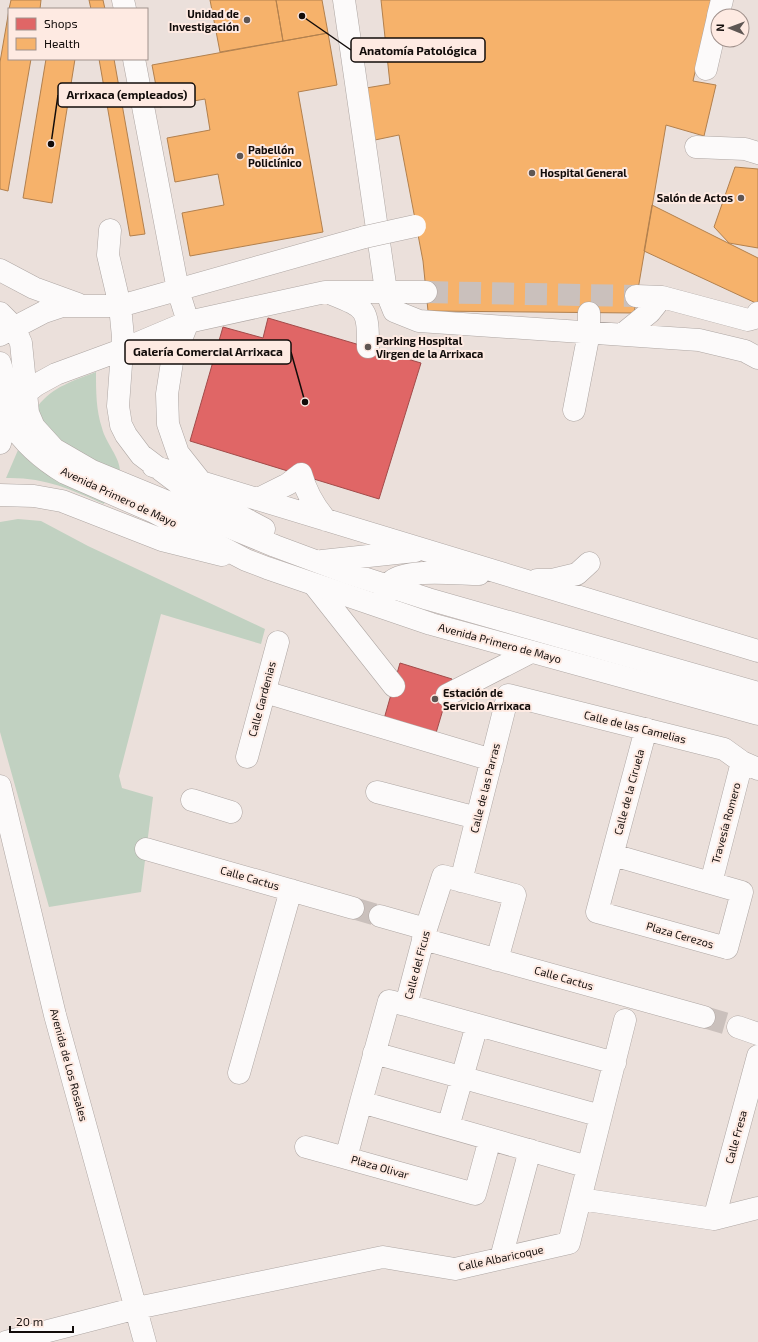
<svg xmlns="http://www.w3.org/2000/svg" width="758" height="1342" font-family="'Exo 2',sans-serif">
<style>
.green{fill:#c1d1c1}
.shops{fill:#e06666;stroke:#a24b4a}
.health{fill:#f6b26b;stroke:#b2804e}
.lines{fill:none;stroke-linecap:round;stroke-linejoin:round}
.minor-tunnel{stroke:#cac0bc;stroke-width:22;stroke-dasharray:22 11;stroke-linecap:butt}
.minor-casing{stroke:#aea6a3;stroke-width:23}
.major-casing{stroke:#aea6a3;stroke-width:23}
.minor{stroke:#fcfafa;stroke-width:22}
.major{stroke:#fcfafa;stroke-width:22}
.minor-bridge-casing{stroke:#aea6a3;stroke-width:23;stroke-linecap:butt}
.minor-bridge{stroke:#fcfafa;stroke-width:22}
.poi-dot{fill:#5e5653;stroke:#feeae2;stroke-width:1.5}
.labels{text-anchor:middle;stroke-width:4;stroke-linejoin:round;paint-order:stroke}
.poi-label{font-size:11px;font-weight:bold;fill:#120c0a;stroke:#feeae2;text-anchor:start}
.street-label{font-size:11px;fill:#120c0a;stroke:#feeae2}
.leader{fill:none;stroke:#120c0a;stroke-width:1.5}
.callout-dot{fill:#120c0a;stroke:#feeae2;stroke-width:1.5}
.callout{fill:#feeae2;stroke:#120c0a;stroke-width:1.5}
.callout-label{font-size:12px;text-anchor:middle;font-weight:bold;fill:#120c0a}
</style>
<rect width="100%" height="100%" fill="#ebe0db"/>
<path class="green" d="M96,372C96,391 96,410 102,428C106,444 121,458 120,473L53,438L38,413V406C52,387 75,380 96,372Z
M18,450C42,477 73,487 105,501L104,504C70,489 44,477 6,478Z
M18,519L41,521L88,546L265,629L261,644L161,614L119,776L122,788L153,797L141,892L49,907L0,732V522Z"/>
<path class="shops" d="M268,318L421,363L379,499L190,441L223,327L263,338Z
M400,663L452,679L436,733L384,719Z"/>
<path class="health" d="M11,0H41L40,9H9Z
M89,0H103L105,9H91Z
M210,0H276L283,41L220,52Z
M276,0H322L328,33L283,41Z
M381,0H712L693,81L716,85L704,136L666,125L634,313L428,311L423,261L399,135L375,140L366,88L390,84Z
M9,10V59H31L8,191L0,189V62Z
M328,33L337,85L298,92L323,232L190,256L182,213L224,205L218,174L175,182L167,138L210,130L205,99L160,107L152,65Z
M46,59H75L52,203L23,198Z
M99,59H114L145,234L130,236Z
M735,167L758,169V248L729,243L714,227Z
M652,205L758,258V304L644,251Z"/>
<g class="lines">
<path class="minor-tunnel" d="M426,292L636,296
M353,908L380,916
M704,1017L738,1027"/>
<g class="minor-casing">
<path id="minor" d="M123,0L125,9
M344,0L386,291L394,311L419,321L699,340L745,351L758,358
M718,16L722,0
M134,59L178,290L188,322L172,362L167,394L168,424L178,453L201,482
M706,69L718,17
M696,147L745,149L758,153
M110,230L108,255L120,306L123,337L118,406L121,425L126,435L141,455L178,483L264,529
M0,270L34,288L78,304
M332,294C367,308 368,309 368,347
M636,296L662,297L748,320L755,318L758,313
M0,313L14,327L21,343L28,413L34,427L54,449L92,471L275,546L345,572L428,599L758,693
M623,334L650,312L662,297
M0,335L44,312L62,306H120L365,237
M17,400L36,385L56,374L124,349L188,322L325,292H426
M574,410L589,333V313
M153,466L201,482L758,651
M258,499L288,484L301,474C306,492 313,505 326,520
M322,561L415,551
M537,580H552L577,574L589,563
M315,586L394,686
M385,595C386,589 388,584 392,581C408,568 458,574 479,574
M265,692L492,760
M447,695L531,652
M247,757L278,642
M0,786L55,1015L145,1342
M377,792L477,818
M192,800L231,812
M146,849L353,908
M613,855L742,892L727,948L597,912L646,729
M461,881L508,695L724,749L742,762L758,769
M711,883L742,762
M380,916L426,929
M423,939L704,1017
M406,1005L615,1063
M738,1027L758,1034
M374,1053L601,1116
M239,1073L291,890
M361,1102L389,1001L406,1005L426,929L443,876L515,895L497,960
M448,1127L477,1025
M490,1139L475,1194L346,1158L361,1102L588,1167
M306,1147L346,1158
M580,1199L714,1219L758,1208
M714,1219L758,1056
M501,1258L530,1150
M6,1342L137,1308L383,1257L455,1269L569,1243L625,1020"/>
</g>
<g class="major-casing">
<path id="major" d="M0,363C9,389 8,417 0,443
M6,415C20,440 40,458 65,473L154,512L246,560L267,568L431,624L758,714
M0,495L34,496L62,501L162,540L222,555"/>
</g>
<use href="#minor" class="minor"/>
<use href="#major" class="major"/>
<g class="minor-bridge-casing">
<path id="minor-bridge" d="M365,237L415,226"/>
</g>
<use href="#minor-bridge" class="minor-bridge"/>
</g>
<g class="poi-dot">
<circle cx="247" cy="20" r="4"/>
<circle cx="240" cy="156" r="4"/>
<circle cx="532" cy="173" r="4"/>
<circle cx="741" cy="198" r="4"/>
<circle cx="368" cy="347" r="4"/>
<circle cx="435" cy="699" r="4"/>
</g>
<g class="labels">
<g class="poi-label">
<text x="239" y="18" text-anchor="end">Unidad de<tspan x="239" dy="13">Investigación</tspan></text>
<text x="248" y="154">Pabellón<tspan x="248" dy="13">Policlínico</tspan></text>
<text x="540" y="177">Hospital General</text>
<text x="733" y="202" text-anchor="end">Salón de Actos</text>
<text x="376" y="345">Parking Hospital<tspan x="376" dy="13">Virgen de la Arrixaca</tspan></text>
<text x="443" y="697">Estación de<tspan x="443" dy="13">Servicio Arrixaca</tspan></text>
</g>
<g class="street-label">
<text transform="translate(119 497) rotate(25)" y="4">Avenida Primero de Mayo</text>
<text transform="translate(500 643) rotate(15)" y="4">Avenida Primero de Mayo</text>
<text transform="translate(262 699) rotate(-75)" y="4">Calle Gardenias</text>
<text transform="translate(635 727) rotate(14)" y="4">Calle de las Camelias</text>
<text transform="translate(485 788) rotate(-76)" y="4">Calle de las Parras</text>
<text transform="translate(629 792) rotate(-75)" y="4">Calle de la Ciruela</text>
<text transform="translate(726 823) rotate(-75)" y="4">Travesía Romero</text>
<text transform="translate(250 878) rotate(16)" y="4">Calle Cactus</text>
<text transform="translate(680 935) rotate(16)" y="4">Plaza Cerezos</text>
<text transform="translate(417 965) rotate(-75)" y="4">Calle del Ficus</text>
<text transform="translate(564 978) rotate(16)" y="4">Calle Cactus</text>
<text transform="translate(69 1065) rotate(75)" y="4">Avenida de Los Rosales</text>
<text transform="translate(736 1137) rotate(-75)" y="4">Calle Fresa</text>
<text transform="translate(380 1167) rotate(16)" y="4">Plaza Olivar</text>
<text transform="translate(501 1258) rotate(-12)" y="4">Calle Albaricoque</text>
</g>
</g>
<path class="leader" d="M302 16L351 50M51 144L58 95M305 402L291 352"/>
<g class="callout-dot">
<circle cx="302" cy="16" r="4"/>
<circle cx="51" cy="144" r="4"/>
<circle cx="305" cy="402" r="4"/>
</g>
<g class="callout">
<rect x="351" y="38" width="134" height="24" rx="4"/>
<rect x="58" y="83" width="137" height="24" rx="4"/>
<rect x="125" y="340" width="166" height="24" rx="4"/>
</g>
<g class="callout-label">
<text x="418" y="55">Anatomía Patológica</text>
<text x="127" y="99">Arrixaca (empleados)</text>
<text x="208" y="356">Galería Comercial Arrixaca</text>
</g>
<rect x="8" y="8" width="140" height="52" fill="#feeae2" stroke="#a0918c"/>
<rect x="16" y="18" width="20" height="12" fill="#e06666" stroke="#a0918c"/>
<text x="44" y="28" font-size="12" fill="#120c0a">Shops</text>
<rect x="16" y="38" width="20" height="12" fill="#f6b26b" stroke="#a0918c"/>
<text x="44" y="48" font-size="12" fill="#120c0a">Health</text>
<g transform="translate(730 28) rotate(271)"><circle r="19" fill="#feeae2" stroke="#a0918c"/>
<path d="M0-3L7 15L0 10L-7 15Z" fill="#5e5653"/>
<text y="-6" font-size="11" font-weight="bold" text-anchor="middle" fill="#120c0a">N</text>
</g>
<path d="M10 1326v6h63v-6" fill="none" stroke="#120c0a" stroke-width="2"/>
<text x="16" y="1326" font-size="12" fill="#120c0a" stroke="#feeae2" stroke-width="3" paint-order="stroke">20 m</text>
</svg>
